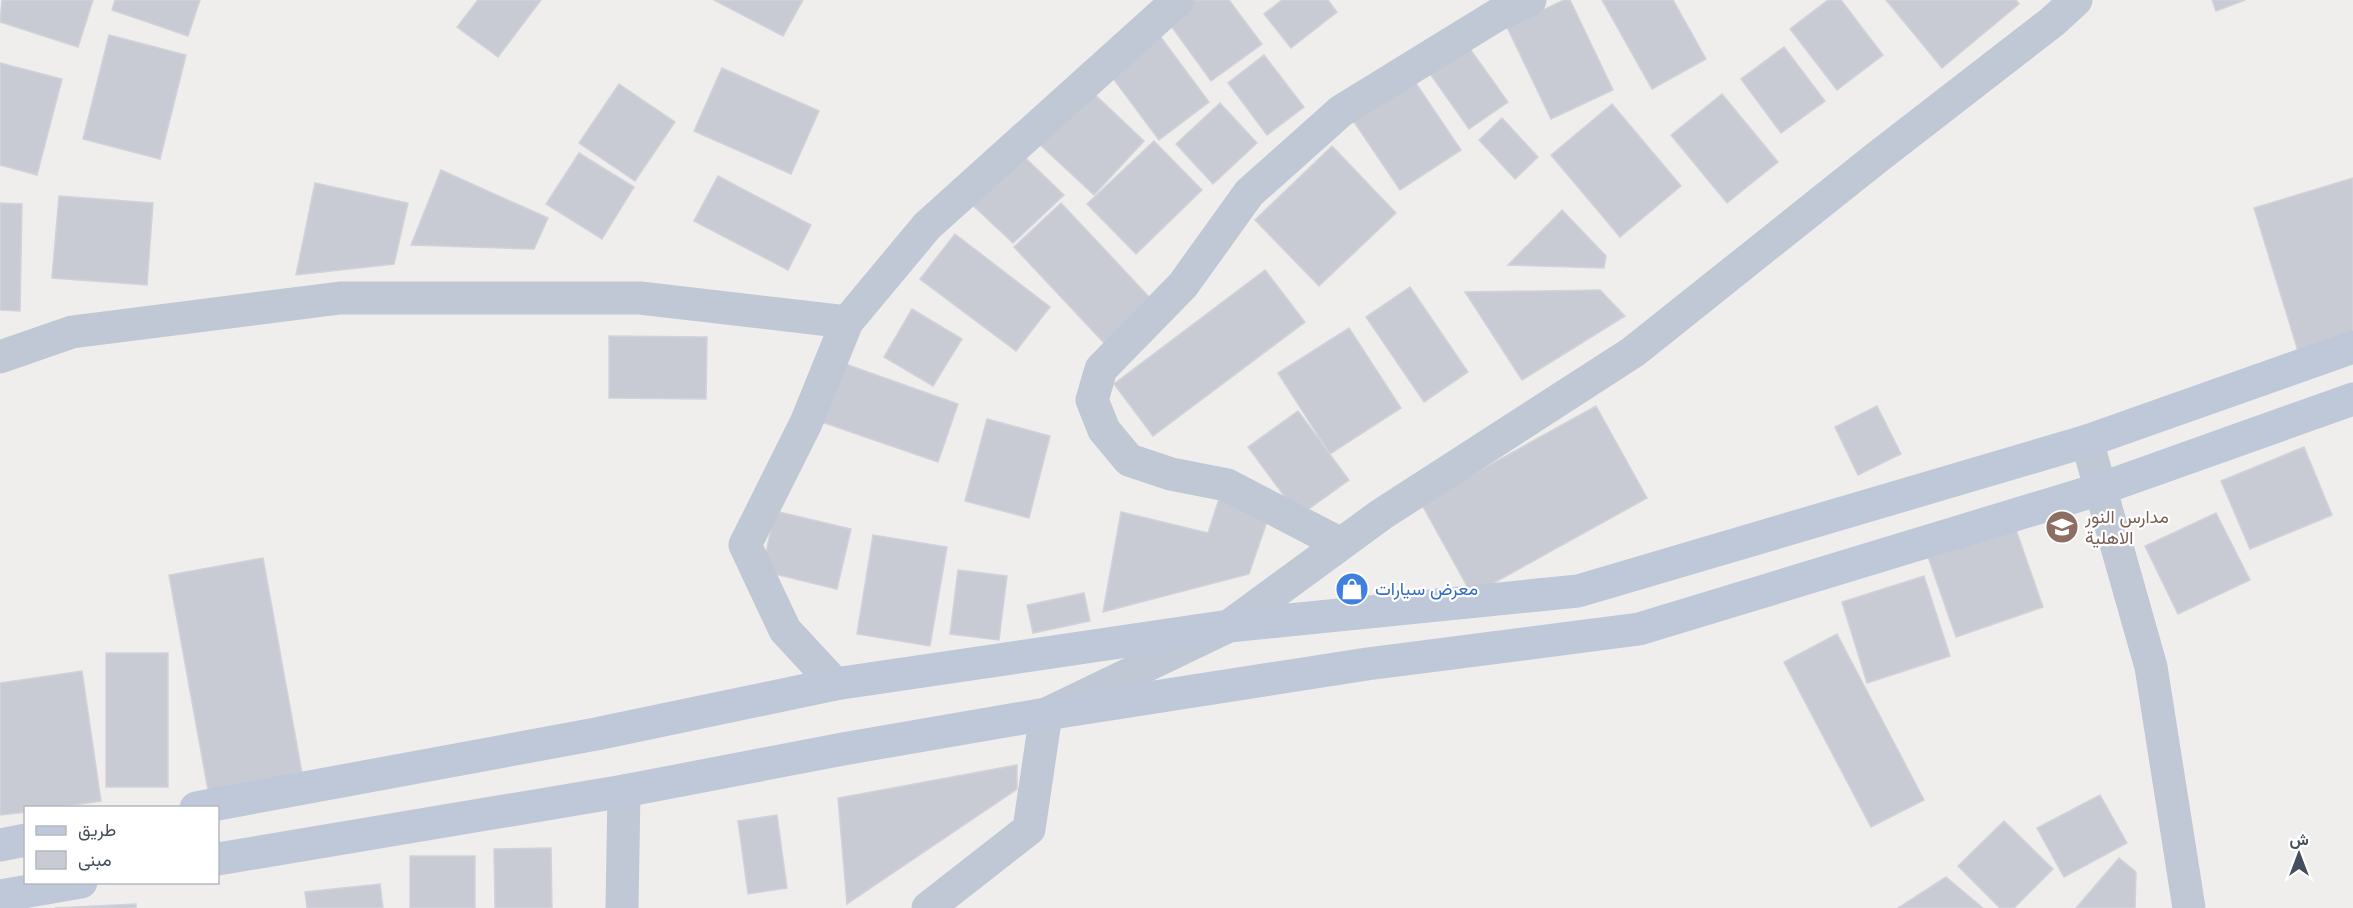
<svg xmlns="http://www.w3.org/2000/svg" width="2353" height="908" font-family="Poppins,Vazirmatn,sans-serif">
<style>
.building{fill:#c9cbd4;stroke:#d1d2da;stroke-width:1.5}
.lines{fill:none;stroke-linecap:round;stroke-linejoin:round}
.street{stroke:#bfc8d4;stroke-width:33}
.secondary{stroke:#bec8d9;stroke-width:33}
.labels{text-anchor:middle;stroke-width:4.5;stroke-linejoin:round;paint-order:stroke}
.education-label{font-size:18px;fill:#785e54;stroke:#fff;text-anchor:start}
.shop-label{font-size:18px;fill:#366cbe;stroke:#fff;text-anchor:start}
</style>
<rect width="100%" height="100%" fill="#f0eded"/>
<path class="building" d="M2,0H93L78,47L0,22Z
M115,0H200L188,36L112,10Z
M478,0H541L498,57L457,27Z
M714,0H803L783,36Z
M1192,0H1229L1262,44L1211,81L1166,19Z
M1282,0H1328L1337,12L1291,48L1264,14Z
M1564,0H1570L1613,90L1551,119L1507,27Z
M1602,0H1673L1706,59L1652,89Z
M1828,0H1841L1883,55L1837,90L1790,29Z
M1886,0H2016L2019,4L1942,68Z
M2212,0H2245L2216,11Z
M1157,32L1209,102L1159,140L1106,69Z
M109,35L186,55L160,159L83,139Z
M1465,42L1508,102L1469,129L1426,68Z
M1784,47L1825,101L1781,133L1741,79Z
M1264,55L1304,107L1267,135L1228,83Z
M0,63L62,79L37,175L0,165Z
M722,68L819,111L791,174L694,131Z
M1409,73L1461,150L1400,190L1348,113Z
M619,84L675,122L635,181L579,143Z
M1088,88L1144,141L1094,195L1037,142Z
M1722,94L1778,162L1727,203L1671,135Z
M1220,103L1257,143L1213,184L1176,144Z
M1612,104L1681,186L1620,237L1551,155Z
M1502,118L1538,157L1515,179L1479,140Z
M1154,141L1202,190L1136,254L1087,204Z
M1332,146L1396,213L1319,286L1255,220Z
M1016,149L1064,195L1013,243L966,199Z
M579,153L634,187L602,239L546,204Z
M441,170L548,218L534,249L411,245Z
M718,176L811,225L788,270L694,221Z
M2353,178V334L2298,351L2254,208Z
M315,183L408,203L394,264L296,275Z
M59,196L153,203L147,285L52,278Z
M0,203L22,204L20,311L0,310Z
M1061,203L1151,299L1104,343L1014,247Z
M1562,210L1606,256L1604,268L1508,265Z
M955,234L1050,307L1016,351L920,279Z
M1265,270L1305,322L1153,436L1114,384Z
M1410,287L1468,372L1424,402L1366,317Z
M1600,290L1625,316L1522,380L1465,292Z
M912,309L962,339L933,386L884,357Z
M1349,328L1401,408L1330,454L1278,373Z
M609,336L707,337L706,399L609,398Z
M837,361L958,404L938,462L816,420Z
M1596,406L1647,498L1472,595L1421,503Z
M1877,406L1901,454L1858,475L1835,427Z
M1298,411L1349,480L1299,516L1248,447Z
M987,419L1050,436L1029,518L965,501Z
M2304,447L2332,515L2250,549L2221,481Z
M1220,496L1270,513L1249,574L1103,612L1121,512L1208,533Z
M775,511L851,529L837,589L762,571Z
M2216,513L2250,580L2178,614L2145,546Z
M2014,524L2043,607L1956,637L1927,554Z
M873,535L947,547L930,646L857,634Z
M263,558L302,773L208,790L169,575Z
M958,570L1007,576L999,640L950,634Z
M1924,576L1950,656L1867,683L1842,602Z
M1084,593L1090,621L1033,633L1027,605Z
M1837,634L1924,800L1871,827L1784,662Z
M106,653H168V787H106Z
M82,671L101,801L55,808H26V812L0,815V683Z
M1017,765V789L847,904L838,798Z
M2100,795L2127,843L2064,877L2037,828Z
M777,815L787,888L748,894L738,821Z
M2004,821L2053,869L2014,908H2000L1958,866Z
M551,848L552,908H495L494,849Z
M410,856H475V908H410Z
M2119,858L2136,872L2135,908H2076Z
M1946,877L1983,908H1898Z
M380,884L383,908H307L305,892Z
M136,904V908H54Z"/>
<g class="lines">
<path class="street" d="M0,357L72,332L340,298H640L847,322
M2087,441L2151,667L2189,908
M1341,544L1227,485L1171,474L1129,460L1104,430L1092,400L1101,369L1183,285L1249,193L1341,111L1497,15L1530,0
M835,684L785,630L745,545L806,423L847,322L927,226L1178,0
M622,908L624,791
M928,908L1029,829L1046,714L1229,626L1382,514L1633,352L1875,159L2052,22L2076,0"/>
<path class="secondary" d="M196,808L596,734L835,684L1229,626L1578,591L2087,441L2353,347
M0,845L26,840
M218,859L624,791L843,749L1046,714L1367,664L1639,629L2100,489L2353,399
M0,896L81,882"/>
</g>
<defs>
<g id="school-disc" transform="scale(1.725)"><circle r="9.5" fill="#8d6e63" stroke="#fff"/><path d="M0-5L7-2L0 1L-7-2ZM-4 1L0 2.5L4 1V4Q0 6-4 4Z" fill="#fff"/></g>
<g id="shop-disc" transform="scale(1.725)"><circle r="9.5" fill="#3f7fe0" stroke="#fff"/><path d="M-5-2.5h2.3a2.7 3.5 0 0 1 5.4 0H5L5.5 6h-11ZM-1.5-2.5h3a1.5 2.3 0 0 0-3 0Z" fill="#fff"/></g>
</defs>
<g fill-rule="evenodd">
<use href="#school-disc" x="2062" y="527"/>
<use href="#shop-disc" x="1352" y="589"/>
</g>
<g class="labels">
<g class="education-label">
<text x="2085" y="523">مدارس النور<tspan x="2085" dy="21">الاهلية</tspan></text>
</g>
<g class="shop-label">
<text x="1375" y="595">معرض سيارات</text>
</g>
</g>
<rect x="24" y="806" width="195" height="78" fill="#ffffff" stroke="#b4b8be" stroke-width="1.5"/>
<rect x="36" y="826" width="30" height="9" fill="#bec8d9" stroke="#b4b8be" stroke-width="1.5"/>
<text x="78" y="836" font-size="18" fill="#444e5c">طريق</text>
<rect x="36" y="851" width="30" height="18" fill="#c9cbd4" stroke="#b4b8be" stroke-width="1.5"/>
<text x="78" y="866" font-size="18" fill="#444e5c">مبنى</text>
<g transform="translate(2299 854)" stroke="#ffffff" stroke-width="4.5" paint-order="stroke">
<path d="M0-4.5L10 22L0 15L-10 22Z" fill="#444e5c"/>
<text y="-9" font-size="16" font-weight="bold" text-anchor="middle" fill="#444e5c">ش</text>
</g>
</svg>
